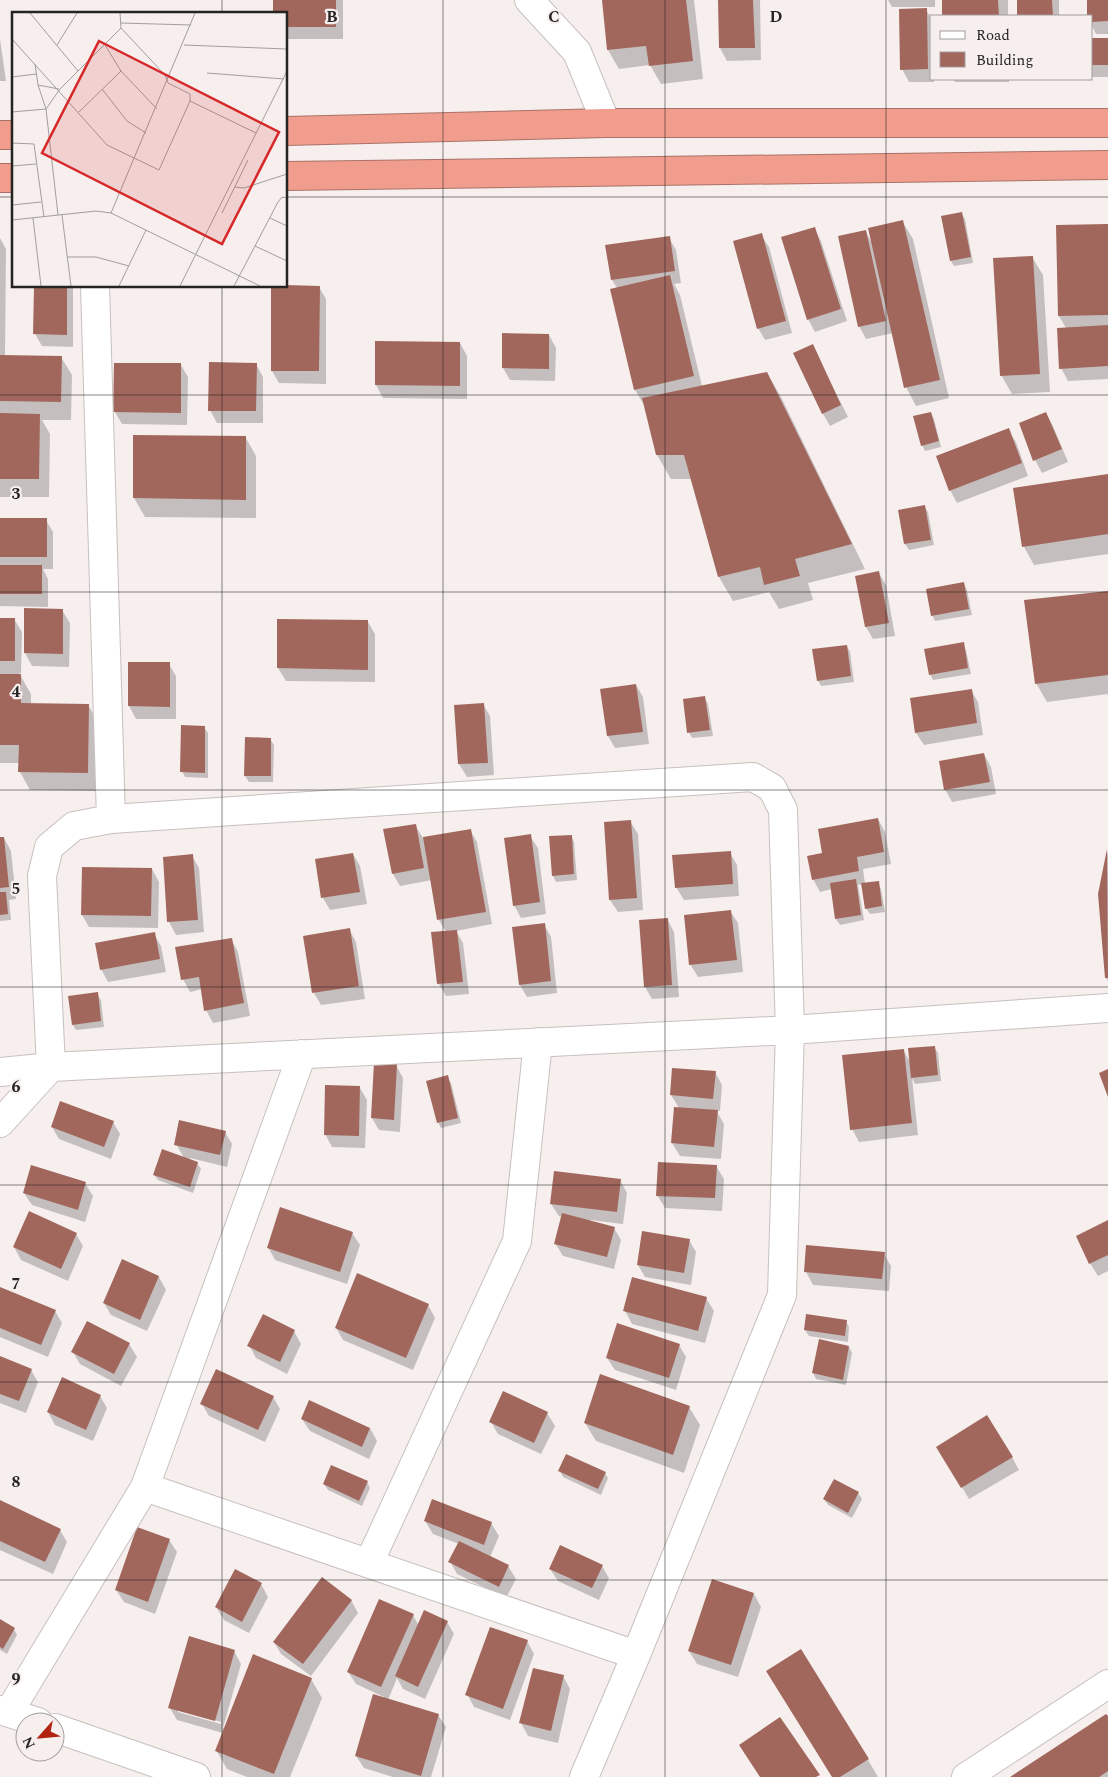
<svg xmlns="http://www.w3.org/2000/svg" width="1108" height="1777" font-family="Spectral,serif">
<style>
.shadow{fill:#0003;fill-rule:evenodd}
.building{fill:#a2675c}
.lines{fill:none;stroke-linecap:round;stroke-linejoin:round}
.street-casing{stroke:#c7c0bf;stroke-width:30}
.highway-casing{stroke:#a97268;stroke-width:30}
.street{stroke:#fff;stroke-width:28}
.highway{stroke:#f09d8d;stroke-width:28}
.grid{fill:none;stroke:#262323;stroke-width:1;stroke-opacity:0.55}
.inset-road{fill:none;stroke:#a39d9d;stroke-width:1}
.view{fill:#d62828;fill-opacity:0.15;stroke:#d62828;stroke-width:2.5}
.inset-edge{fill:none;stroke:#262323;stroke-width:2.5}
.grid-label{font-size:16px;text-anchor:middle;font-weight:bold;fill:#262323;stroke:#f6efee;stroke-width:4.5;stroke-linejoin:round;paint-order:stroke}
</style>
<rect width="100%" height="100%" fill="#f6efee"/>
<path class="shadow" d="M274,0H343V39H286V14Z
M603,0H694L703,79L661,84L650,65L619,69L608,50Z
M720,0H760L761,60L727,61L720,48Z
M888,0H935V7H892Z
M943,0H1008V16H943Z
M1018,0H1059V16H1018Z
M1089,0H1108V34H1096L1092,26V16H1089Z
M926,10L932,19V79H934V82H909L902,69Z
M0,39L6,81H0Z
M1092,39H1108V77H1092Z
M953,79H1009V82H955Z
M961,213L965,219L973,263L954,266L951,261Z
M902,221L913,239L949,398L916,406L906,387L893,333L866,339L859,326L865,231L872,243Z
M1108,225V379L1068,381L1061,368L1066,328L1059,316L1057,226Z
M814,228L821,241L847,321L815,332L808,319Z
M761,235L769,247L792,333L765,340L758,328Z
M0,238L6,249L5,356L61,357L72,375L71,420H42L50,434L49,497H0Z
M669,238L676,250L681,283L674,284L680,295L702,386L767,373L781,397L865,569L808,583L813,600L779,609L769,592L733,601L719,577L692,479H671L657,455L646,408L635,390L617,288L612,280Z
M1032,257L1043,275L1050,392L1012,394L1001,375Z
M35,286H73V347L42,346L35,334Z
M319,287L326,299V384L279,383L272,371Z
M549,335L556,348L555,381L510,380L503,368Z
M376,342L460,343L467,356V399L383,398L376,385Z
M812,345L848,417L830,426L823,414Z
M256,364L263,377V423H217L210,410Z
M181,365L188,377L187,425L122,424L115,412Z
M931,413L934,419L941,447L925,451L922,445Z
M1046,414L1053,426L1068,462L1042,473L1035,460Z
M1008,430L1016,442L1028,476L957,503L950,490Z
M246,438L256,456V518L145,517L134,498Z
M1108,475V554L1034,565L1024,547Z
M924,506L928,512L934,545L909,550L905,544Z
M0,519L46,520L53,532V569H43L48,579V607L0,606Z
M879,573L886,585L895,636L873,639L866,627L856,577Z
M964,584L967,590L972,615L935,621L932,615Z
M1108,592V694L1047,702L1036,683Z
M25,609L62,610L70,623L69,667L32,666L25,653Z
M0,619H14L22,632L21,673H19L31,694V704L88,705L99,723L98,791L30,790L20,772V763H0Z
M279,620L368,622L375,634V682L286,681L278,668Z
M963,644L966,650L971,674L933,680L930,674Z
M847,646L850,652L854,682L821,686L818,680Z
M129,663L169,664L176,676V719H136L129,706Z
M636,685L643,697L649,744L615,748L608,736Z
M971,690L978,702L983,735L924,745L916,733Z
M705,698L708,704L713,736L692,738L689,732Z
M483,704L490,716L494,775L467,777L459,764L455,706Z
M204,727L208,733V778L185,777L182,771Z
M270,739L274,745L273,782H249L245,776Z
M984,754L991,767L996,794L952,802L945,789Z
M878,819L885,832L891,864L863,869L865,884L878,883L881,889L885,912L870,914L866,908L862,884L858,885L864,920L840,925L836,919L832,889L820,892L813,879L824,854Z
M630,821L638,834L643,910L618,912L610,900Z
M415,825L423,838L470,830L477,842L492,924L456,931L463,943L469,994L446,996L439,984L446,932L439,920L432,880L400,886L393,874Z
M530,836L538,848L546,914L521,918L514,905Z
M571,836L574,842L577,880L556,882L553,876Z
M4,838L11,851L16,899L9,900L11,920L0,921V839Z
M1108,851V981L1106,978L1099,894Z
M730,853L737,865L739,896L684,900L676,887Z
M353,854L360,866L367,904L330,910L323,898L316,860Z
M192,856L199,868L204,932L176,935L169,922L164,858Z
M152,869L159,882L158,928L89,927L82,915Z
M730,911L738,923L743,972L698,977L690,964Z
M667,919L674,932L679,997L652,999L645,987Z
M544,924L551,937L557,993L527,997L520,985Z
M349,929L356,942L365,999L321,1005L314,993L304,937Z
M154,934L161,946L166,972L108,982L101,969Z
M231,939L238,952L250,1016L213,1023L206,1010L202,989L190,992L183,979Z
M97,994L101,1000L104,1027L76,1030L73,1025Z
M934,1047L938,1053L941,1081L915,1084L912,1078L918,1135L859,1142L852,1129L903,1050L911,1063Z
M396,1065L403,1078L400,1132L379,1130L372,1118Z
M715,1072L722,1085L720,1111L716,1110L724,1124L721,1159L680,1156L672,1143L675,1108H679L671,1095Z
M447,1077L451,1083L461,1123L441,1128L438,1122Z
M360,1088L367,1100L365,1148L332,1147L325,1134Z
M113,1122L120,1134L111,1159L59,1139L52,1127Z
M225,1132L232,1144L227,1167L190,1158L189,1160L197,1163L201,1169L193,1193L158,1180L154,1175L184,1158L176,1144Z
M716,1166L724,1179L722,1211L665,1208L657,1195Z
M620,1180L627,1193L623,1224L590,1220L589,1221L614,1228L621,1240L614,1269L563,1256L555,1243L562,1217L559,1216L551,1204Z
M85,1183L93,1196L85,1222L32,1205L24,1193Z
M1108,1221V1271L1098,1276L1090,1263Z
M352,1233L360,1245L347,1284L275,1260L268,1247Z
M76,1234L83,1246L68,1281L21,1260L14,1247Z
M689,1240L696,1252L691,1285L645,1277L638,1265Z
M884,1254L891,1266L889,1291L813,1285L806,1272Z
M123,1261L159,1277L166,1290L147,1331L111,1315L104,1303Z
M0,1288L55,1311L62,1323L48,1357L0,1337Z
M706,1298L714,1311L705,1343L632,1324L625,1311Z
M428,1305L435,1318L413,1370L343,1340L336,1328Z
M846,1321L849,1327L848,1342L809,1336L805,1330Z
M294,1331L301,1344L287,1374L256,1358L249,1345Z
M129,1344L137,1357L121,1386L80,1364L73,1352Z
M679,1345L686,1357L676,1390L615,1370L607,1358Z
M849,1347L852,1353L846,1385L816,1379L813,1373Z
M0,1358L31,1370L38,1382L26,1413L0,1403Z
M100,1396L107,1408L93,1441L55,1425L48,1412Z
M273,1397L280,1409L265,1442L209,1416L202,1404Z
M689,1407L700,1425L684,1473L596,1441L585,1423Z
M547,1413L555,1426L541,1454L498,1434L491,1422Z
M302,1419L370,1428L377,1441L369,1459L310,1431Z
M938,1447L1012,1457L1019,1470L969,1499Z
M560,1471L605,1473L608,1478L601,1495L563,1477Z
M367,1482L370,1488L362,1506L328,1490L324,1484Z
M858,1493L862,1499L852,1518L828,1505L824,1499Z
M0,1502L60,1530L67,1542L53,1574L0,1550Z
M425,1521L491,1523L499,1536L490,1557L508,1566L516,1579L506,1598L457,1574L450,1561L459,1544L433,1534Z
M169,1540L177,1552L155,1614L124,1602L116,1590Z
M602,1566L609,1578L599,1600L558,1581L550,1569Z
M261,1584L268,1597L249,1633L224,1620L216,1607Z
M754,1594L761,1607L738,1677L697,1664L689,1651Z
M351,1600L358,1613L311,1676L281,1654L274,1642Z
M413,1615L419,1626L447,1622L454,1634L425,1699L403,1689L397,1678L388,1700L438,1715L446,1727L431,1777H393L364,1768L356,1756L384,1697L356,1684L348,1672Z
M0,1621L14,1629L17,1635L7,1654L0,1650Z
M527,1641L534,1654L510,1720L474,1707L467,1694Z
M234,1651L241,1664L223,1728H225L311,1679L322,1698L290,1777H247L227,1769L216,1750L223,1733L177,1720L170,1708ZM178,1709L221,1722V1724L178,1712Z
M563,1676L570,1689L558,1743L528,1736L521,1723Z
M1108,1718V1777H1012Z
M868,1760L878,1777H833Z"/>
<path class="building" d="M273,0H336V27H286V14H273Z
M602,0H686L693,61L649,66L646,46L607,50Z
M718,0H753L755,48H719Z
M942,0H998L999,16H942Z
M1017,0H1052L1053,16H1017Z
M1087,0H1108V21L1092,22V16H1087Z
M927,8L928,69L900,70L899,9Z
M1092,38H1108V65H1092Z
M962,212L971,257L950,261L941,216Z
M903,220L940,380L904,388L868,228Z
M1108,224V315L1058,316L1056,225Z
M815,227L841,309L807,320L781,237Z
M866,230L886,321L858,327L838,236Z
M762,233L786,321L757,329L733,241Z
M670,236L675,271L611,280L605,245Z
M1033,256L1040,374L1000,376L993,258Z
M670,275L694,376L634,390L610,289Z
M286,285L320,286L319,371H271V286H286Z
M34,286H67V335L33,334Z
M1108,325V366L1059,369L1057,328Z
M502,333L549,334V369L502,368Z
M375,341L460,342V386L375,385Z
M813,344L841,405L822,414L793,353Z
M0,355L62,356L61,402L0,401Z
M209,362L257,363L256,411H208Z
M114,363H181V413L113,412Z
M767,372L852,544L795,559L800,576L764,585L760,567L718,577L684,455H656L642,398Z
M931,412L939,441L921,446L913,416Z
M1046,412L1062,449L1033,461L1019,423Z
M0,413L40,414L39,479H0Z
M1009,428L1022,463L949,491L936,456Z
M133,435L246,436V500L133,498Z
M1108,474V534L1022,547L1013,488Z
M925,505L931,540L904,544L898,510Z
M0,518H47V557H0Z
M0,565H42V594H0Z
M879,571L889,623L865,627L855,576Z
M964,582L969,609L931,616L926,589Z
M1108,591V675L1035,684L1024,600Z
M24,608L63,609V654L24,653Z
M0,618H15V661H0Z
M277,619L368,620V670L277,668Z
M964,642L968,668L929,675L924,649Z
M847,645L851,676L817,681L812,649Z
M128,662H170V707L128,706Z
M0,674H21V703L89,704L88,773L18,772L19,745H0Z
M636,684L643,732L607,736L600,689Z
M972,689L977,723L915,733L910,698Z
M705,696L710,730L687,733L683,699Z
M484,703L488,763L458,764L454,705Z
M181,725L205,726V773L180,772Z
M245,737L271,738V776H244Z
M984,753L990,782L944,790L939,761Z
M878,818L884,852L857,857L859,871L812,880L807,856L822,853L818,829Z
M631,820L637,898L609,900L604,822Z
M416,824L424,868L392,874L383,829Z
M471,829L486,912L437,920L423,837Z
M531,834L540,902L513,906L504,838Z
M572,835L574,874L552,876L549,836Z
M0,837H4L9,887L0,888Z
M1107,849L1108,978H1105L1098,894Z
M731,851L733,884L675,888L672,855Z
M353,853L360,892L321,898L315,859Z
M193,854L198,920L167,922L163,857Z
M82,867L152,868L151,916L81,915Z
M856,879L861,915L835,919L830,883Z
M879,881L882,906L865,909L861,883Z
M0,892H6L8,914L0,915Z
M731,910L737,960L689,965L684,915Z
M668,918L672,985L644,987L639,920Z
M545,923L551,981L519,985L512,927Z
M350,928L359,986L312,993L303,936Z
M457,930L463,982L437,984L431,932Z
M155,932L160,959L100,970L95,943Z
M232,938L244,1003L204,1011L199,977L181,980L175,947Z
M98,992L101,1021L72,1025L68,996Z
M935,1046L938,1075L911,1078L908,1048Z
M904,1049L912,1123L850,1130L842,1055Z
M374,1062L397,1064L394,1120L371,1118Z
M672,1068L716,1071L713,1099L670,1095Z
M1108,1069V1097L1099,1073Z
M448,1075L458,1118L437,1123L426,1081Z
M325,1085L360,1086L359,1136L324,1135Z
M60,1101L114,1121L104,1147L51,1127Z
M674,1107L718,1110L714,1147L671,1143Z
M179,1120L226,1131L220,1155L174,1145Z
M162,1149L198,1162L190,1187L153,1175Z
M658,1162L717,1165L715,1198L656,1196Z
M31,1165L86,1182L78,1210L23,1193Z
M554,1171L621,1179L617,1212L550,1204Z
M280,1207L353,1232L340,1272L267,1248Z
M29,1211L77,1233L61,1269L13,1247Z
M562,1213L615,1227L607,1257L554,1244Z
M1108,1220V1255L1089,1264L1076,1236Z
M642,1231L690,1239L684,1273L637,1265Z
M806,1245L885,1252L882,1279L804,1272Z
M122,1259L159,1276L140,1320L103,1303Z
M357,1273L429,1304L406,1358L335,1328Z
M632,1277L707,1297L698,1331L623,1311Z
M0,1287L56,1310L41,1345L0,1328Z
M263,1314L295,1330L280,1362L247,1346Z
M806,1314L847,1320L845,1336L804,1330Z
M87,1321L130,1343L114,1374L71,1352Z
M617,1323L680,1344L669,1378L606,1358Z
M819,1339L849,1346L843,1380L812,1373Z
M0,1356L32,1369L19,1401L0,1394Z
M216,1369L274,1396L258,1430L200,1404Z
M600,1374L690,1406L673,1455L584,1423Z
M62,1377L101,1395L86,1430L47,1412Z
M503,1391L548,1412L534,1443L489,1422Z
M309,1400L370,1428L362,1447L301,1419Z
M987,1415L1013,1457L961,1488L936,1447Z
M566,1454L606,1472L598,1489L558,1471Z
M331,1465L368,1481L359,1501L323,1484Z
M834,1479L859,1492L848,1513L823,1499Z
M432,1499L492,1522L484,1545L424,1521Z
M0,1500L61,1529L45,1562L0,1541Z
M137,1527L170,1539L148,1602L115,1590Z
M459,1541L509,1565L499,1587L448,1562Z
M560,1545L603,1565L592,1588L549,1569Z
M235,1569L262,1583L242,1622L215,1607Z
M322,1577L352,1600L303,1664L273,1642Z
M712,1579L754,1593L731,1665L688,1651Z
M379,1599L414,1614L381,1687L347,1672Z
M424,1610L448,1621L418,1687L395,1676Z
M0,1619L15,1628L3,1649L0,1647Z
M490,1627L528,1640L503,1709L465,1695Z
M189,1636L235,1650L215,1721L168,1708Z
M801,1649L869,1759L840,1777H832L766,1671Z
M253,1654L312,1678L274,1774L215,1751Z
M533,1668L564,1675L551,1731L519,1723Z
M373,1694L439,1714L421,1776L355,1756Z
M1106,1714L1108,1716V1771L1099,1777H1010Z
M780,1717L820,1775L816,1777H760L739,1745Z"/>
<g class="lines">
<g class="street-casing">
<path id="street" d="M529,0L577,52L606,123
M95,286L111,819
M0,1072L51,1067L790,1030L1108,1008
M0,1123L51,1067L42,876L49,847L74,826L111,819L753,777L772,788L783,810L790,1030L782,1295L636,1655L584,1777
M145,1487L636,1655
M369,1563L517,1241L538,1042
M0,1710L38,1722
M9,1712L145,1487L302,1054
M55,1728L196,1777
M966,1777L1108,1684"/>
</g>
<g class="highway-casing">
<path id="highway" d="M286,131L606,123H1108
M0,135H14
M286,176L1108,165
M0,178H14"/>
</g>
<use href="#street" class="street"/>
<use href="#highway" class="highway"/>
</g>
<path class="grid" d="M222,0V14M443,0V1777M665,0V1777M886,0V1777M0,197H14M286,197H1108M222,286V1777M0,395H1108M0,592H1108M0,790H1108M0,987H1108M0,1185H1108M0,1382H1108M0,1580H1108"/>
<g transform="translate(12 12)">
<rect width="275" height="275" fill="#f6efee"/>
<path class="inset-road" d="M18,1L66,59M109,11L179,13M0,27L95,133L147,158L178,89V82L156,71L153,63L109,16M45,33L65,1M93,33L109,59L145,97M172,33L275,37M23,52L26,73L34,97L46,203M195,61L272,67M0,65L24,62M26,73L47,77M90,77L115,109L134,121M178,89L244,121M34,97L48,77L109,16L108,1M0,100L34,97M67,100L109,59M0,131L22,132L32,205M0,154L24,152M223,175L232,176L275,162M0,193L29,190M99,201L183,1M210,201L236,148M50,203L59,274M21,206L29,274M258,206L275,214M0,208L84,199L99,201L248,274M243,234L266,190L270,185L275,186M56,245H84L117,254M107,274L134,218M168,274L275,59M222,274L243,234L275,249"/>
<path class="view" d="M87,29L267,120L210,232L30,141Z"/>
<rect width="275" height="275" class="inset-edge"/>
</g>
<g class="grid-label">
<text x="332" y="22">B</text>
<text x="554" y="22">C</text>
<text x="776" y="22">D</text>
<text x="16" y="499">3</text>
<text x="16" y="697">4</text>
<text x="16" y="894">5</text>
<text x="16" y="1092">6</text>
<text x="16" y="1289">7</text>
<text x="16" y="1487">8</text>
<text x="16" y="1684">9</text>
</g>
<rect x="930" y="15" width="162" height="65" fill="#f6efee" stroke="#a39d9d"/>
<rect x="940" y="31" width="25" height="8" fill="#ffffff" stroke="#a39d9d"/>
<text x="976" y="40" font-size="15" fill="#262323">Road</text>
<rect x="940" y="52" width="25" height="15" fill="#a2675c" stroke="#a39d9d"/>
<text x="976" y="65" font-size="15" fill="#262323">Building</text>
<g transform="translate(40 1737) rotate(243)"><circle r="24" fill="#f6efee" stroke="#a39d9d"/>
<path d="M0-4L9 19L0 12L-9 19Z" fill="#b12310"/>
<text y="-8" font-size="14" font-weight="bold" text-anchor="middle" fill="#262323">N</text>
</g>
</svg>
